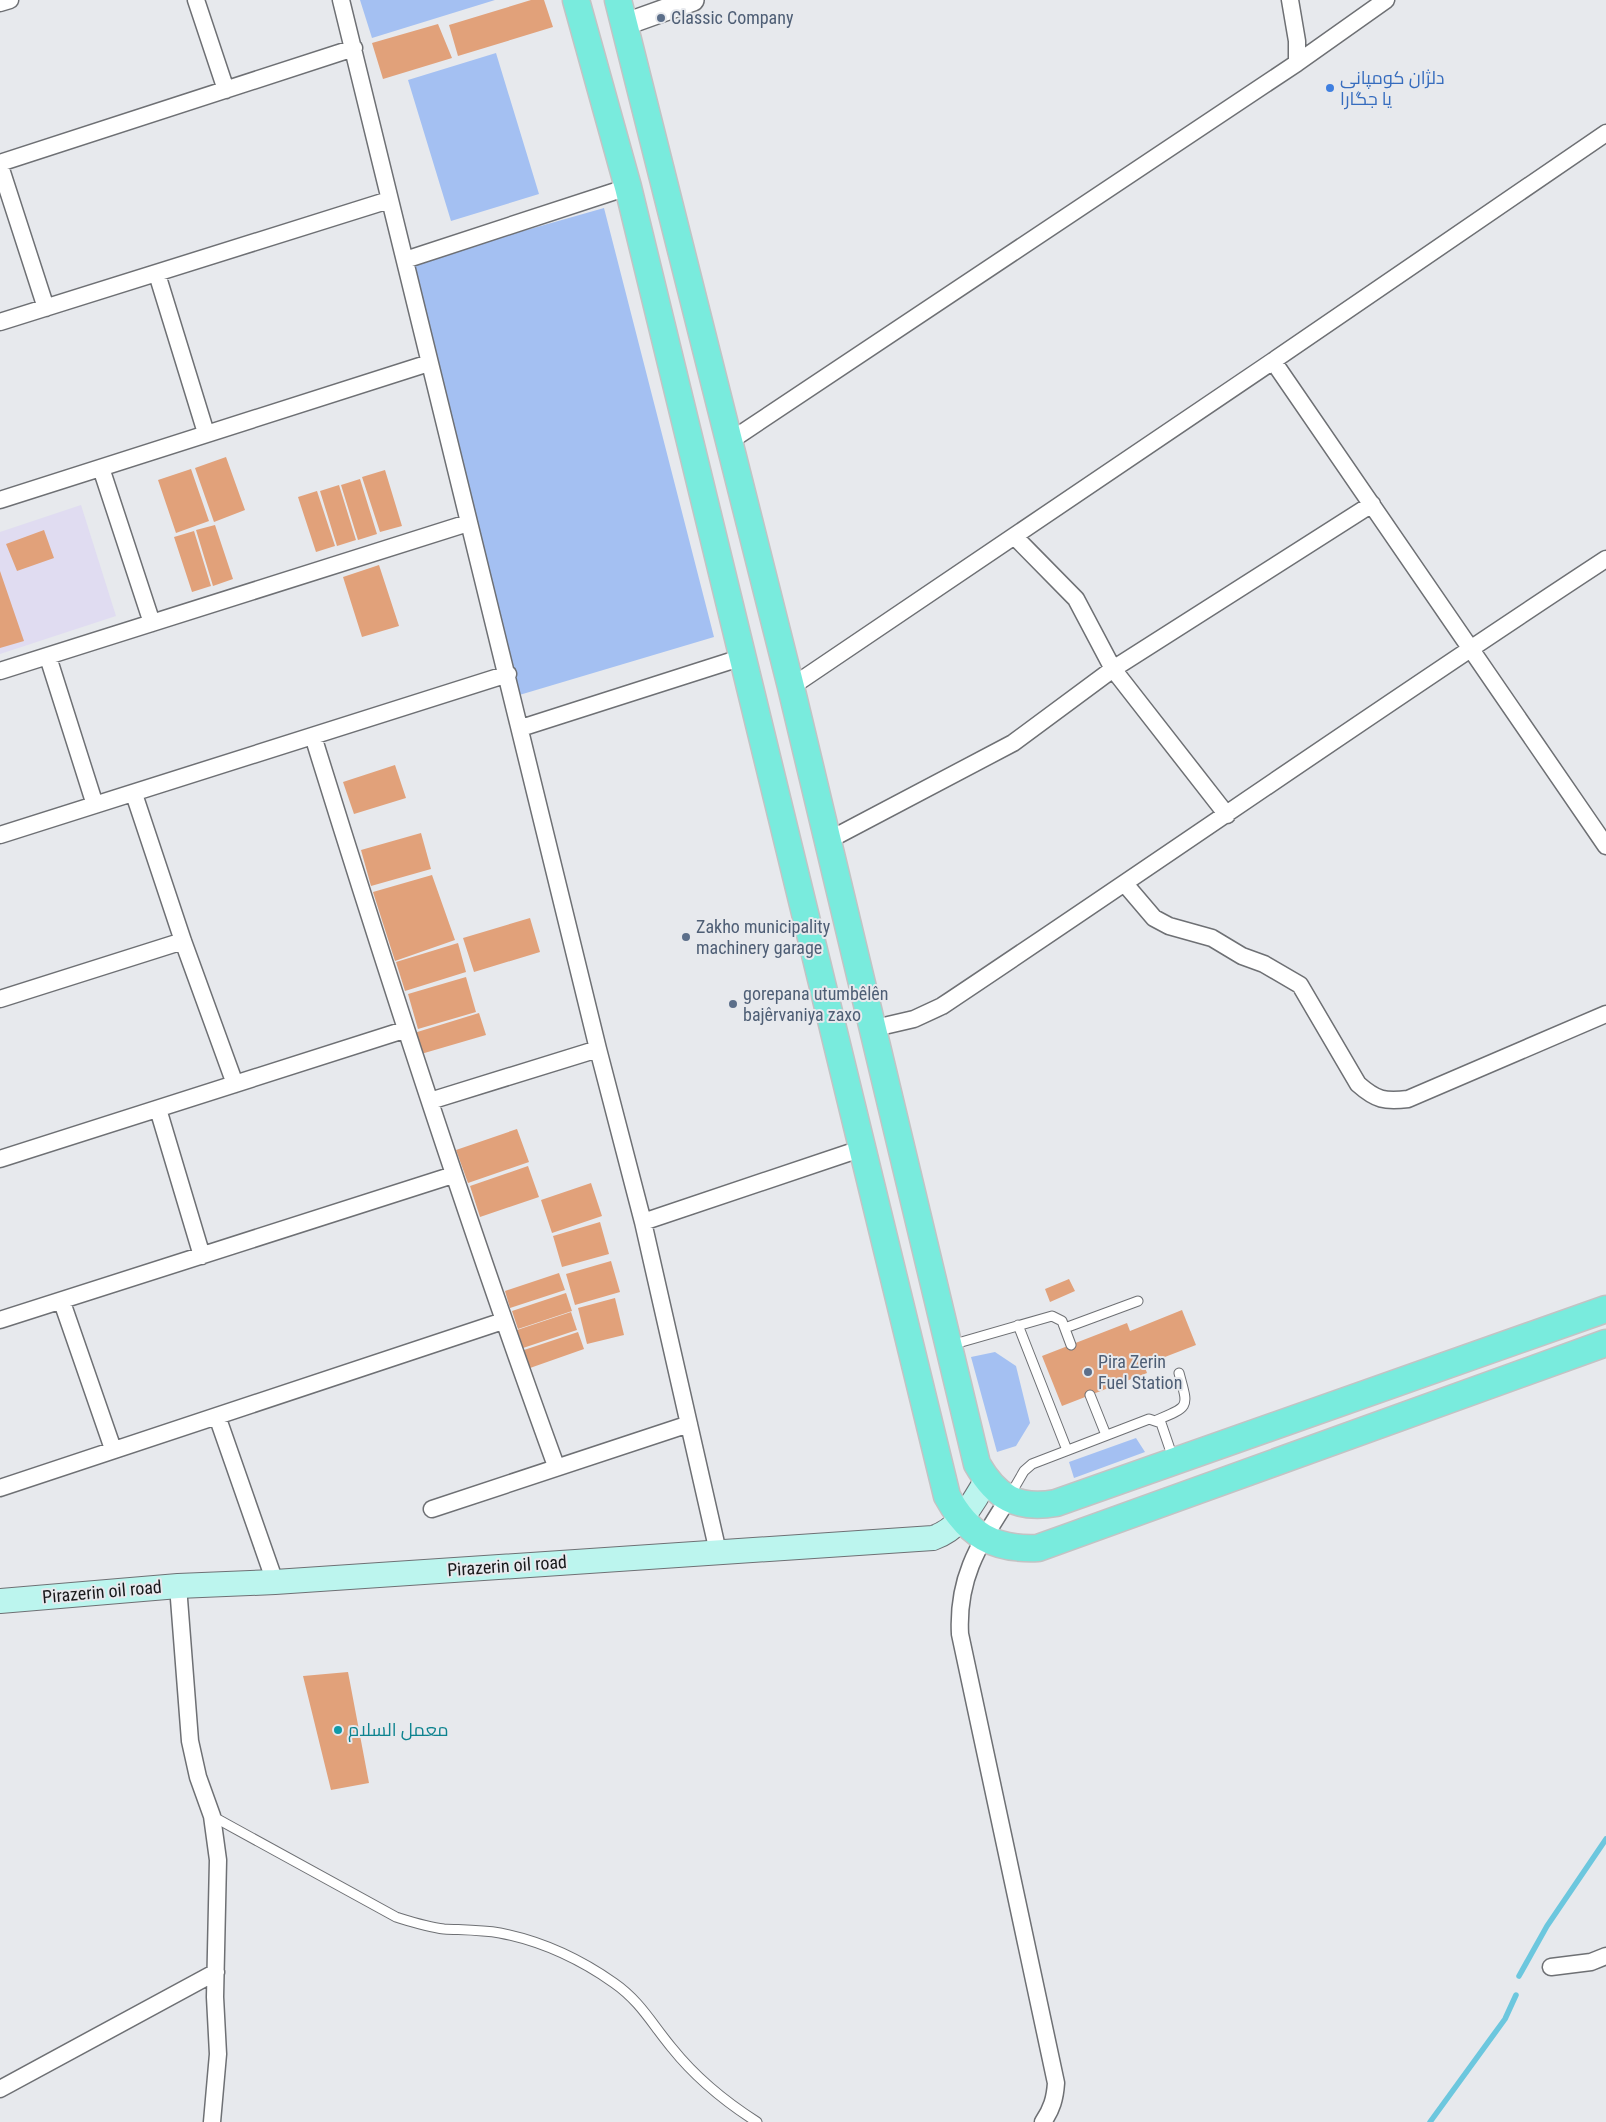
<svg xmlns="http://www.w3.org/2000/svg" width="1606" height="2122" font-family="'Roboto Condensed',Cairo,sans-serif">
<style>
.education{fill:#e0dcf1}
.green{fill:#a4c0f2}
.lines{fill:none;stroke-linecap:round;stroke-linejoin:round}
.stream{stroke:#6cc7de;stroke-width:5.5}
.building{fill:#e1a17a}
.service-casing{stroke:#6e7074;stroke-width:11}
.minor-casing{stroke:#6e7074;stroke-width:19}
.tertiary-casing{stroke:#6e7074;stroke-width:24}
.secondary-casing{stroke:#6e7074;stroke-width:26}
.primary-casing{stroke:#c3c3c4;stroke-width:29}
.service{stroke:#fff;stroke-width:9}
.minor{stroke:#fff;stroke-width:16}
.tertiary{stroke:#fff;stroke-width:21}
.secondary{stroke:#bcf5ee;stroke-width:24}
.primary{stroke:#79ebdd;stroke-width:26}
.service-dot{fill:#5c6f8a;stroke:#e7e9ed;stroke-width:2}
.shop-dot{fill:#3f7fe0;stroke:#e7e9ed;stroke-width:2}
.culture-dot{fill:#0f9aa8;stroke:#e7e9ed;stroke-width:2}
.labels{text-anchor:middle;stroke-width:4;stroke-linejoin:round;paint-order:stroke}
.service-label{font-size:18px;fill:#4e5e75;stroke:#e7e9ed;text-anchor:start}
.shop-label{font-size:18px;fill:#366cbe;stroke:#e7e9ed;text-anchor:start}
.street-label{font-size:18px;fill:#18191b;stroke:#e7e9ed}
.culture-label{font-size:18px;fill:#0d838f;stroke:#e7e9ed;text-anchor:start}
</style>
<rect width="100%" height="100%" fill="#e7e9ed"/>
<path class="education" d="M81,505L116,616L0,654V532Z"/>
<path class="green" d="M360,0H495L372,38Z
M496,53L539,194L451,221L408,80Z
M604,208L714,637L516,696L404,265Z
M995,1352L1016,1366L1030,1423L1016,1446L997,1452L971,1357Z
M1136,1438L1145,1452L1074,1478L1069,1462Z"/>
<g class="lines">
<path class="stream" d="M1519,1976L1547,1926L1606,1839
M1430,2122L1505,2019L1516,1995"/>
</g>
<path class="building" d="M531,0H544L553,27L458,56L449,25Z
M438,24L452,58L383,79L372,43Z
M226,457L245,510L214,522L195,468Z
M191,469L209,521L176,533L158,480Z
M385,470L402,526L380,532L362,477Z
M360,479L377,534L358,540L341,485Z
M339,485L356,540L337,546L320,491Z
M317,491L335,546L316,552L298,497Z
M215,525L233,579L213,586L196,530Z
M44,530L54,558L17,571L6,544Z
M194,531L211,586L192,592L174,537Z
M379,565L399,626L362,637L343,577Z
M0,571L24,641L0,648Z
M395,765L406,798L354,814L343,782Z
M421,833L431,869L371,886L361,850Z
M432,875L455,940L395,961L373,892Z
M530,918L540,952L474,972L463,938Z
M458,943L466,972L405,991L396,962Z
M466,977L476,1012L418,1029L408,994Z
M479,1013L486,1035L421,1054L414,1033Z
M517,1129L529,1162L468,1183L456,1150Z
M528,1166L539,1197L480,1217L470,1186Z
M591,1183L602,1216L552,1233L541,1200Z
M600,1222L609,1254L562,1267L553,1236Z
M611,1261L620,1292L575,1305L566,1274Z
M559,1273L565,1290L510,1308L505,1291Z
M1069,1279L1075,1291L1050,1302L1045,1289Z
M566,1293L572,1311L518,1329L512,1311Z
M615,1298L624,1335L587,1344L578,1308Z
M1182,1310L1196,1345L1144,1365L1147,1373L1062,1406L1042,1356L1127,1323L1130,1331Z
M571,1312L577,1330L523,1348L517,1330Z
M578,1332L584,1349L530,1368L524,1350Z
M348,1672L369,1783L331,1790L303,1676Z"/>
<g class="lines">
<g class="service-casing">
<path id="service" d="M1018,1325L1067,1450
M1065,1328L1138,1301
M951,1345L1052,1316L1062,1321L1071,1345
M1090,1395L1106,1435
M1157,1420C1191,1406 1188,1407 1179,1373
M1009,1497L1024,1471L1032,1464L1149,1419L1161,1423L1173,1458
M212,1816L396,1917C412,1922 427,1927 444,1929C463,1930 482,1930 500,1933C541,1941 580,1959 614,1983C640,2001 652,2024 672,2048C696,2078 724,2101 757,2122"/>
</g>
<g class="minor-casing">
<path id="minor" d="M196,0L226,90
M341,0L598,1049L643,1222L718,1552
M1290,0L1297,41V63
M0,3L10,0
M0,163L354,48
M0,166L46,308
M405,260L628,187
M157,274L206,433
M0,322L389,200
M1273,361L1606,133
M730,441L1297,63L1386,0
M101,468L152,623
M0,500L429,363
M1014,536L1076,599L1113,669L1227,815
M48,657L95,805
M0,671L468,523
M791,687L1273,361L1606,846
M521,728L743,657
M313,736C389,981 468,1225 556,1466
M134,794L183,941L235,1084
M0,835L508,674
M827,841L1013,743L1113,669L1372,504
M1125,884L1154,918L1169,926L1212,938L1242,956L1264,964L1300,985L1358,1084C1376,1100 1385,1102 1408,1099L1606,1014
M0,999L183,941
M871,1029L914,1019L942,1006C1164,858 1383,705 1606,559
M430,1101L598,1049
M158,1109L202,1256
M0,1159L404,1030
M643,1222L863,1148
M62,1302L113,1449
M0,1320L453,1175
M217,1416L275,1582
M0,1488L503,1321
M1008,1499C979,1545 957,1577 960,1634L1056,2083C1055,2098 1052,2109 1043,2122
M432,1509L689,1424
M178,1586L190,1741L198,1777L212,1816L218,1860L215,1997L218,2054L212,2122
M1551,1967L1591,1962L1606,1956
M0,2089L216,1972"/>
</g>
<g class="tertiary-casing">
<path id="tertiary" d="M626,24L693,0"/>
</g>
<g class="secondary-casing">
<path id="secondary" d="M0,1601L178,1586L275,1582L933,1538C960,1529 972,1504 986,1481"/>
</g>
<g class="primary-casing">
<path id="primary" d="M576,0L628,187L947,1496C968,1535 994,1550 1038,1548L1606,1343
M618,0L791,687L977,1464C996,1497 1017,1510 1056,1503L1606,1309"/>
</g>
<use href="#service" class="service"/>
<use href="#minor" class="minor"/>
<use href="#tertiary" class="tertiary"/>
<use href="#secondary" class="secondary"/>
<use href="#primary" class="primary"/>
</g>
<g class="service-dot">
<circle cx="661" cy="18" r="5"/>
<circle cx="686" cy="937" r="5"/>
<circle cx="733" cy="1004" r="5"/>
<circle cx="1088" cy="1372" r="5"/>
</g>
<circle class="shop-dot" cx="1330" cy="88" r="5"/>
<circle class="culture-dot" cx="338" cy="1730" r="5"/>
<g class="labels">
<g class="service-label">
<text x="671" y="24">Classic Company</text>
<text x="696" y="933">Zakho municipality<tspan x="696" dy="21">machinery garage</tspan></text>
<text x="743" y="1000">gorepana utumbêlên<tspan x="743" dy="21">bajêrvaniya zaxo</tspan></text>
<text x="1098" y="1368">Pira Zerin<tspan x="1098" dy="21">Fuel Station</tspan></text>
</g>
<g class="shop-label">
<text x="1340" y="84">دلژان کومپانی<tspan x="1340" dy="21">یا جگارا</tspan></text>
</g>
<g class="street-label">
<text transform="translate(507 1566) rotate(-4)" y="6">Pirazerin oil road</text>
<text transform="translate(102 1592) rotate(-5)" y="6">Pirazerin oil road</text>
</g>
<g class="culture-label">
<text x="348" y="1736">معمل السلام</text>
</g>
</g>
</svg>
